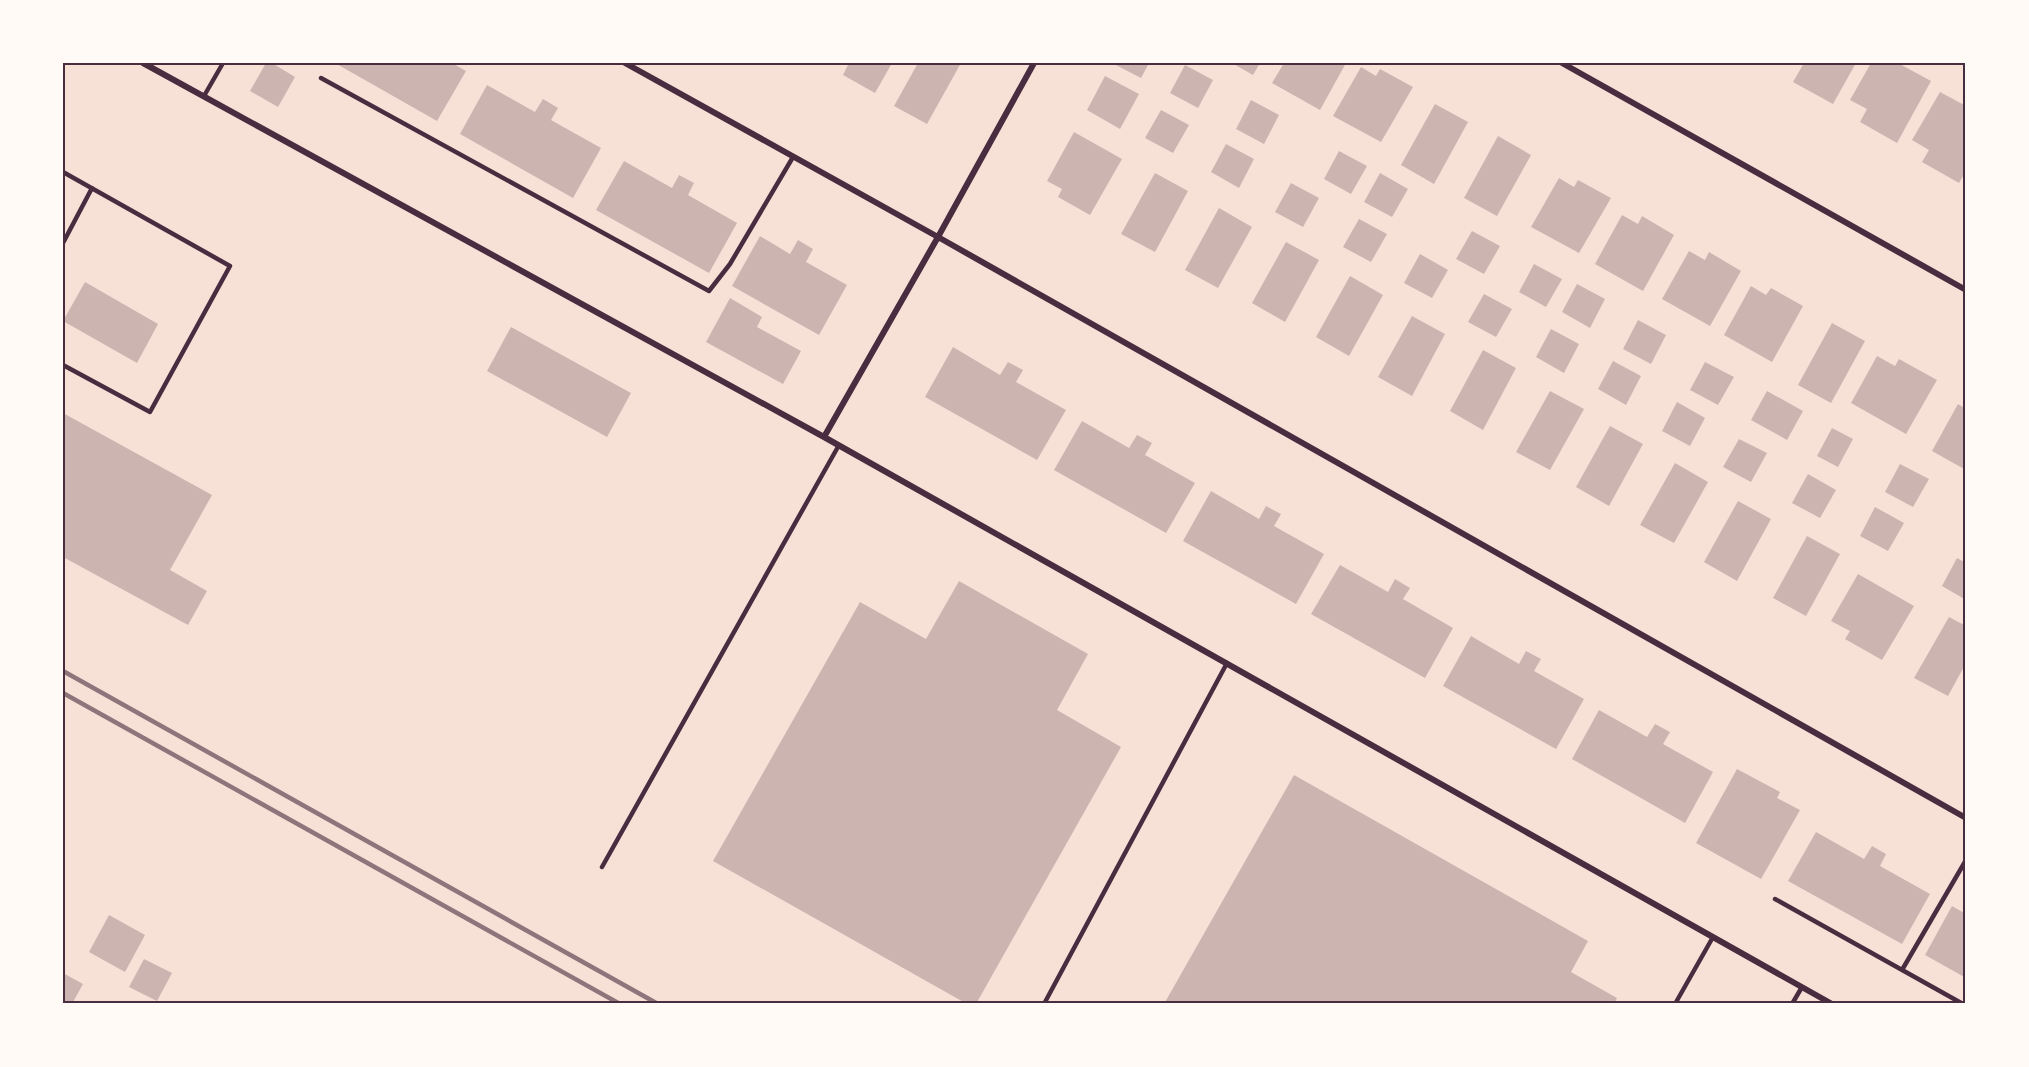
<svg xmlns="http://www.w3.org/2000/svg" width="2029" height="1067" font-family="Helvetica,sans-serif">
<style>
.building{fill:#ccb4b1}
.lines{fill:none;stroke-linecap:round;stroke-linejoin:round}
.service{stroke:#4a2c40;stroke-width:4.5}
.minor{stroke:#4a2c40;stroke-width:6}
.rail{stroke:#8f747c;stroke-width:4.5}
.neatline{fill:none;stroke:#4a2c40;stroke-width:2}
</style>
<rect width="100%" height="100%" fill="#f7e1d7"/>
<path class="building" d="M266,63H272L295,77L278,107L250,91Z
M335,63H452L466,71L437,121Z
M849,63H892L875,93L843,75Z
M918,63H961L927,124L894,106Z
M1112,63H1149L1141,78Z
M1232,63H1260L1253,75Z
M1284,63H1346L1320,110L1272,83Z
M1804,63H1856L1833,104L1793,82Z
M1871,63H1898L1931,81L1897,143L1860,122L1867,109L1850,100Z
M1185,65L1213,80L1198,108L1170,93Z
M1361,67L1376,76L1380,69L1413,87L1381,142L1333,116Z
M1105,76L1139,94L1120,129L1087,110Z
M487,85L535,112L543,99L558,108L551,120L601,148L573,198L460,134Z
M1940,92L1966,106V171L1959,183L1922,162L1929,150L1912,140Z
M1251,100L1279,115L1264,144L1236,129Z
M1435,104L1468,122L1434,184L1401,165Z
M1161,110L1189,125L1173,153L1145,138Z
M1074,132L1122,159L1090,215L1058,197L1062,189L1047,181Z
M1498,136L1531,155L1497,216L1464,198Z
M1226,144L1254,159L1239,188L1211,172Z
M1339,151L1367,166L1351,194L1324,179Z
M624,161L672,188L679,175L694,183L688,195L737,223L709,273L596,210Z
M1155,173L1188,191L1155,252L1121,234Z
M1380,173L1408,189L1392,217L1364,202Z
M1559,178L1574,187L1578,180L1611,198L1579,253L1531,227Z
M1291,183L1319,198L1303,227L1275,212Z
M1219,208L1252,227L1218,288L1185,270Z
M1622,215L1638,224L1642,216L1674,235L1643,291L1595,264Z
M1359,219L1387,234L1371,262L1343,247Z
M1472,231L1500,246L1484,274L1456,259Z
M760,236L790,254L798,240L813,249L806,262L847,285L819,335L732,286Z
M1286,242L1319,260L1285,322L1252,303Z
M1689,251L1705,260L1709,252L1741,271L1710,326L1662,299Z
M1420,254L1448,270L1432,298L1404,283Z
M1534,264L1562,279L1546,307L1519,292Z
M1350,276L1383,295L1349,356L1316,337Z
M85,282L158,324L137,363L63,321Z
M1577,284L1605,299L1590,328L1562,312Z
M1751,286L1766,295L1771,288L1803,306L1772,362L1724,335Z
M1484,294L1512,309L1496,337L1468,322Z
M730,298L762,317L757,327L801,351L783,384L706,342Z
M1412,316L1445,334L1412,396L1378,377Z
M1638,320L1666,335L1651,364L1623,349Z
M1832,323L1865,341L1831,403L1798,385Z
M511,327L631,393L607,437L487,371Z
M1551,329L1579,344L1564,373L1536,357Z
M953,347L1000,375L1008,362L1023,370L1016,382L1066,410L1037,460L925,397Z
M1483,350L1516,368L1483,430L1450,411Z
M1877,356L1895,366L1899,359L1937,380L1906,434L1851,403Z
M1613,361L1641,376L1626,405L1598,389Z
M1705,362L1734,377L1718,405L1690,390Z
M1550,391L1584,409L1550,470L1516,452Z
M1767,391L1803,411L1787,440L1751,420Z
M1677,402L1705,418L1690,446L1662,431Z
M1958,404L1966,409V470L1932,451Z
M63,413L212,495L170,570L207,591L188,625L63,557Z
M1082,421L1129,448L1137,435L1152,443L1145,455L1195,483L1166,533L1054,470Z
M1610,426L1643,444L1609,506L1576,487Z
M1832,428L1853,439L1838,467L1817,456Z
M1739,439L1767,453L1751,482L1723,467Z
M1675,463L1708,482L1674,543L1640,525Z
M1900,464L1929,479L1913,507L1885,492Z
M1808,474L1836,490L1820,518L1792,503Z
M1211,491L1259,519L1266,506L1281,514L1274,526L1324,554L1296,604L1183,541Z
M1738,501L1771,519L1737,581L1704,562Z
M1875,507L1904,523L1888,551L1860,536Z
M1807,536L1840,554L1806,616L1773,598Z
M1957,558L1966,563V600L1942,586Z
M1340,565L1388,592L1395,579L1410,588L1403,599L1453,628L1425,678L1311,614Z
M1858,574L1914,606L1882,660L1845,639L1850,631L1831,621Z
M959,581L1088,654L1057,710L1121,747L976,1004H967L713,861L860,602L926,639Z
M1949,617L1966,626V663L1948,696L1914,678Z
M1471,636L1519,664L1526,651L1541,659L1534,671L1584,699L1556,749L1443,686Z
M1599,710L1647,737L1655,724L1670,732L1663,744L1713,772L1685,823L1572,759Z
M1737,769L1780,792L1777,798L1800,810L1761,879L1696,843Z
M1294,775L1588,941L1571,972L1617,998L1614,1004H1164Z
M1816,832L1864,859L1872,846L1886,854L1880,866L1930,894L1902,944L1788,881Z
M1952,906L1966,914V978L1925,955Z
M109,915L145,935L125,972L89,952Z
M144,959L172,973L157,1001L129,987Z
M63,973L83,984L72,1004H63Z"/>
<g class="lines">
<path class="service" d="M321,78L709,291L730,264L793,157
M204,96L223,63
M63,172L230,266L150,412L63,365
M63,243L92,188
M602,867L839,445
M1775,899L1963,1004
M1902,970L1966,860
M1044,1004L1227,663
M1675,1004L1713,937
M1792,1004L1802,987"/>
<path class="minor" d="M143,63L824,437L1832,1004
M625,63L938,237L1966,818
M1562,63L1966,290
M824,437L938,237L1034,63"/>
<path class="rail" d="M63,671L658,1004
M63,693L620,1004"/>
</g>
<rect width="2029" height="1067" fill="none" stroke="#fffaf5" stroke-width="129"/>
<rect x="64" y="64" width="1900" height="938" class="neatline"/>
</svg>
